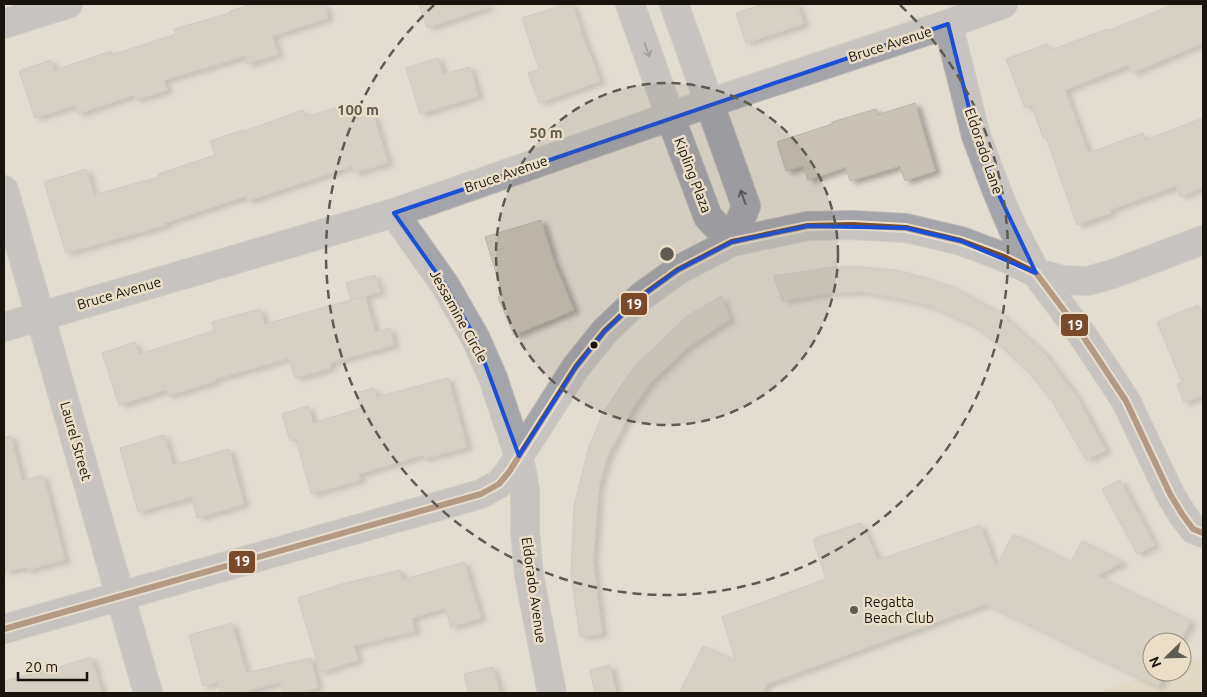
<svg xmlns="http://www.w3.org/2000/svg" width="1207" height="697" font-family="Ubuntu,sans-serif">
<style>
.green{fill:#e0d2b8}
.building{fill:#c9c1b3;stroke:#b9b4ac;filter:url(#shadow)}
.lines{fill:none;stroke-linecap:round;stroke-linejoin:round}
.minor-casing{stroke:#bcb7af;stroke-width:30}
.tertiary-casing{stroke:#bcb7af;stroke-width:30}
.minor{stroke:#a4a5ab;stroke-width:28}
.tertiary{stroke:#a4a5ab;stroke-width:28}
.bus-1-casing{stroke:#eadec9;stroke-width:10}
.bus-1{stroke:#7a4b2a;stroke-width:6}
.oneway{stroke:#5e5c5c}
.marked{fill:none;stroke:#1d4ed8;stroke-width:4;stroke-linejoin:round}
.ring{fill:none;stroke:#5f5a52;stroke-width:2.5;stroke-dasharray:9 6}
.bus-dot{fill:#18140d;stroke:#eadec9;stroke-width:2}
.poi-dot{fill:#5f5a52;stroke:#eadec9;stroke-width:2}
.labels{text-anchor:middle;stroke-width:5;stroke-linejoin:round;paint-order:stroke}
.street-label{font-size:14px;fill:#18140d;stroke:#eadec9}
.poi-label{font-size:14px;fill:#18140d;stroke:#eadec9;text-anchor:start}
.centre{fill:#5f5a52;stroke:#eadec9;stroke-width:2.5}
.ring-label{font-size:15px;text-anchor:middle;font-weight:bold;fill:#5f5a52;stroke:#eadec9;stroke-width:5;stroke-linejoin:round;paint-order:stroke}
.line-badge{stroke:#eadec9;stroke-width:2}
.badge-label{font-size:14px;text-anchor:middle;font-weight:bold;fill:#fff}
</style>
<defs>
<filter id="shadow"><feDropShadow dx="5.5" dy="3" stdDeviation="2.5" flood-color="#0004"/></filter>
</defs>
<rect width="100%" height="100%" fill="#e2dcd1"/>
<path class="green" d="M1203,657V693H1097L1159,672H1182V664Z"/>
<path class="building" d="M253,4H324L328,18L272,36L278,54L247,64L245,56L164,80L167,90L136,100L134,95L78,114L75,105L35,118L19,71L51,60L55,70L111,51L112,55L176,34L174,29L230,13V11Z
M419,4H488L489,7L427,28Z
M566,4H572L588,51H589L600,81L539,103L528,73L539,69L522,18Z
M763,4H797L804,24L746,43L736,13Z
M1175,4H1203V43L1132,73L1128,65L1065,90L1088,153L1143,133L1145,140L1203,118V187L1180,197L1176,186L1110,210L1111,213L1077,225L1046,137L1043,138L1032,105L1025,108L1006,59L1047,44L1049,51L1107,29L1108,31Z
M438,58L443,74L470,67L478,96L420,114L406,68Z
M352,103L357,119L373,114L388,163L354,173L352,166L248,201L246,196L165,223L166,225L66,253L44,182L86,169L94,195L159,177L158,174L215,155L210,141L242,130V132L303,110L305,117Z
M915,103L935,171L905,181L900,166L850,181L846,167L808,180L803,166L786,171L777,142L832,124V122L876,109L877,115Z
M541,220L554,262L574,310L514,335L498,297L503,295L485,237Z
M834,267H862L895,270L925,278L952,287L1000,313L1044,353L1077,397L1106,450L1086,460L1052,401L1030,374L1002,347L970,324L932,307L901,299L863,292L828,293L782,301L774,276Z
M375,275L380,292L351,300L346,283Z
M365,296L375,332L390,328L394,345L330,363L331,368L295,378L289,358L215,379V381L168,396L166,390L119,405L102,353L135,342L139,354L214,331L212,322L260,309L265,324Z
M721,296L730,319L688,347L651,382L633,407L607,457L599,485L593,560L602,634L580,637L571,574L574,506L589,446L604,411L635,366L687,316Z
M1198,305L1203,316V395L1184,403L1177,384L1182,383L1157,322Z
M448,378L467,447L424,459L423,455L359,474L360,480L311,494L296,439L290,441L282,414L308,406L313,423L361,408L356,393L374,388L377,397Z
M164,435L173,465L229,449L244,504L197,518L192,497L138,512L120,448Z
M11,436L22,481L43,475L65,560L27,570L26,567L4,572V437Z
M1120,480L1155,545L1137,554L1102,489Z
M861,523L878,560L980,525L996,567L1013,534L1071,562L1082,541L1123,562L1097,576L1191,621L1180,642H1152V672H1165L1158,687L986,604L767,684L762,693H679L703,646L736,661L722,617L826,579L813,539Z
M464,562L481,618L451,627L445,608L412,618L415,631L354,646L358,660L320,672L298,598L342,584L400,570L402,580Z
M232,623L246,673L311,658L318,688L295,693H283L280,682L240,693H221L217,682L203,686L189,635Z
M91,657L102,693H4V681L53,669Z
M610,665L616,693H595L590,670Z
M493,667L500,693H469L464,674Z"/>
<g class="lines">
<g class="minor-casing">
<path id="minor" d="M630,4L670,116L708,217L732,242L746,206L674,4
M4,24L68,4
M948,24L976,136L996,189L1012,227L1036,273L1081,333L1126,401L1170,494L1182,514L1193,529L1203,533
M4,190L148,693
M394,213L445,285L476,339L493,378L519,456L525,490V531L529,575L552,693
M4,327L394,213L709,103L948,24L1003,4"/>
</g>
<g class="tertiary-casing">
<path id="tertiary" d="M4,629L481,494L499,484L509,472L576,367L605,331L642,296L678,270L732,242L808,226L852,225L906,228L961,241L1004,257L1036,273L1063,280L1087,281L1113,274L1203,240"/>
</g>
<use href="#minor" class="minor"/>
<use href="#tertiary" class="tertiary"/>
<g class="bus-1-casing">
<path id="bus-1" d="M4,629L481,494L499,484L509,472L576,367L605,331L642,296L678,270L732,242L808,226L852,225L906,228L961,241L1004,257L1036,273L1081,333L1126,401L1170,494L1182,514L1193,529L1203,533"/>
</g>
<use href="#bus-1" class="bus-1"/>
</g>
<defs><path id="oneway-shaft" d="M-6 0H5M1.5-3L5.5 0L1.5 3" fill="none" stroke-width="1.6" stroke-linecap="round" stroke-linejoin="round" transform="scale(1.25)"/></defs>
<g class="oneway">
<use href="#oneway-shaft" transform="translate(647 50) rotate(71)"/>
<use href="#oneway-shaft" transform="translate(743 197) rotate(-110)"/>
</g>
<path d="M0 0H1207V697H0ZM948,24L976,136L996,189L1036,273L961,241L906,228L808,226L732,242L678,270L642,296L605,331L576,367L519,456L476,339L445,285L394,213Z" fill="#e2dcd1" fill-opacity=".55" fill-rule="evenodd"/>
<path class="marked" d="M948,24L976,136L996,189L1036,273L961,241L906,228L808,226L732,242L678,270L642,296L605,331L576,367L519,456L476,339L445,285L394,213Z"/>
<circle cx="667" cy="254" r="171" fill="#5f5a52" fill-opacity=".12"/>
<g class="ring">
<circle cx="667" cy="254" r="171"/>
<path d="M900 5A341 341 0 1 1 434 5"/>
</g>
<circle class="bus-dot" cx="594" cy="345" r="4.5"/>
<circle class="poi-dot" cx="854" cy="610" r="5"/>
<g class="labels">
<g class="street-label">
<text transform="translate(890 44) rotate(-18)" y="5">Bruce Avenue</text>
<text transform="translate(984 151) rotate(71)" y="5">Eldorado Lane</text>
<text transform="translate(506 174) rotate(-19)" y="5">Bruce Avenue</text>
<text transform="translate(693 175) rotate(69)" y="5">Kipling Plaza</text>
<text transform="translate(119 293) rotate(-16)" y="5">Bruce Avenue</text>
<text transform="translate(459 316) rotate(61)" y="5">Jessamine Circle</text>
<text transform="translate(76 441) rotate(74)" y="5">Laurel Street</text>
<text transform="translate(534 590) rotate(82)" y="5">Eldorado Avenue</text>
</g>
<g class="poi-label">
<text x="864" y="607">Regatta<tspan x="864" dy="16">Beach Club</tspan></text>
</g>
</g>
<circle cx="667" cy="254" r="8" class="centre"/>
<g class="ring-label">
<text x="358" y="115">100 m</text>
<text x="546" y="138">50 m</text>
</g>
<g class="line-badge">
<rect x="620" y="292" width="28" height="24" rx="5" fill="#7a4b2a"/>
<rect x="1060" y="313" width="29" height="24" rx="5" fill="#7a4b2a"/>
<rect x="228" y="550" width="28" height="24" rx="5" fill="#7a4b2a"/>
</g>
<g class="badge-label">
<text x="634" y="309">19</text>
<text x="1075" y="330">19</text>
<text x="242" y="566">19</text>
</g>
<rect width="1207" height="697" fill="none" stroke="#18140d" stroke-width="10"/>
<g transform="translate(1167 657) rotate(247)"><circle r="24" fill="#eadec9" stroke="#968d7e"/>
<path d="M0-4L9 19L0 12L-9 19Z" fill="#5f5a52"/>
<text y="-8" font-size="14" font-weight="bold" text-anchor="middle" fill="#18140d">N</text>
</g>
<path d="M18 672v8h69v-8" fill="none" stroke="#18140d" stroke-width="2.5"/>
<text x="25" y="672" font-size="15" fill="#18140d" stroke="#eadec9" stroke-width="4" paint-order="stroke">20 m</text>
</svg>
